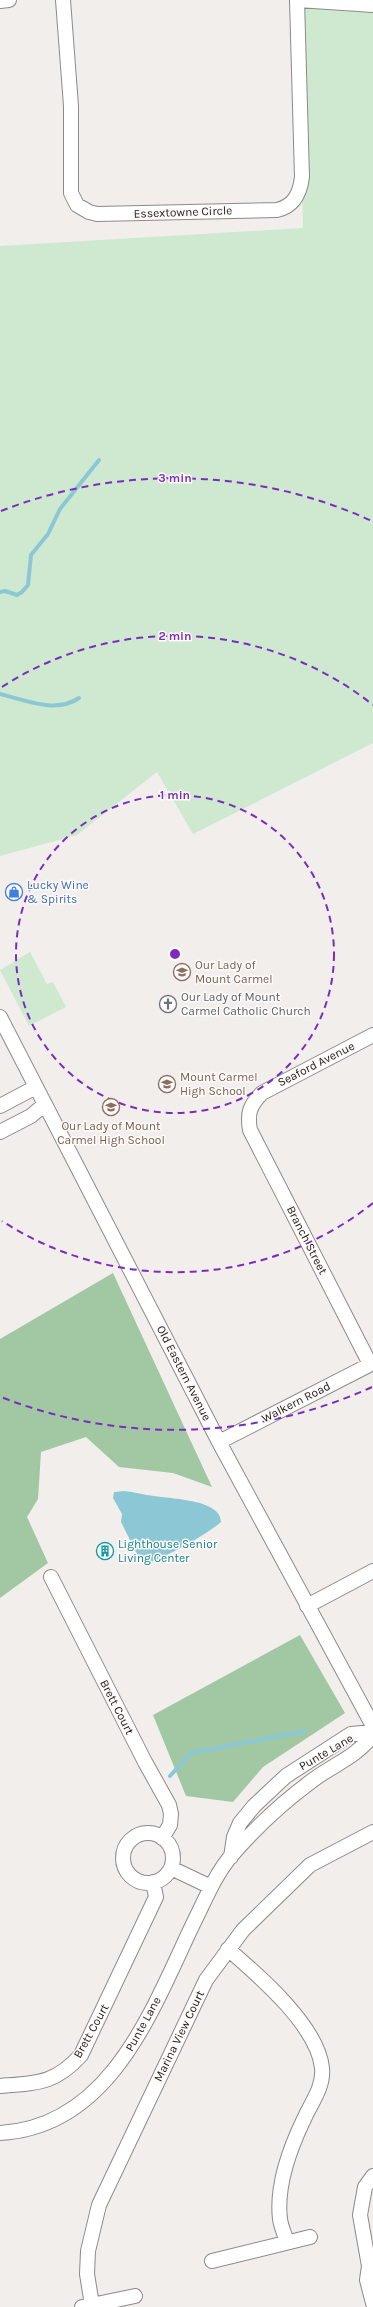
<svg xmlns="http://www.w3.org/2000/svg" width="373" height="2307" font-family="Karla,sans-serif">
<style>
.green{fill:#cee9cf}
.forest{fill:#a2c7a3}
.water{fill:#8cc7d6}
.lines{fill:none;stroke-linecap:round;stroke-linejoin:round}
.stream{stroke:#8cc7d6;stroke-width:4}
.minor-casing{stroke:#8e8a88;stroke-width:16}
.minor{stroke:#fff;stroke-width:14}
.ring{fill:none;stroke:#7b2cbf;stroke-width:2;stroke-dasharray:7 5}
.labels{text-anchor:middle;stroke-width:3;stroke-linejoin:round;paint-order:stroke}
.street-label{font-size:12px;fill:#232221;stroke:#fffbf9}
.shop-label{font-size:12px;fill:#366cbe;stroke:#fffbf9;text-anchor:start}
.education-label{font-size:12px;fill:#785e54;stroke:#fffbf9;text-anchor:start}
.worship-label{font-size:12px;fill:#5b616d;stroke:#fffbf9;text-anchor:start}
.culture-label{font-size:12px;fill:#0d838f;stroke:#fffbf9;text-anchor:start}
.centre{fill:#7b2cbf;stroke:#fffbf9;stroke-width:2}
.ring-label{font-size:12px;text-anchor:middle;font-weight:bold;fill:#7b2cbf;stroke:#fffbf9;stroke-width:3;stroke-linejoin:round;paint-order:stroke}
</style>
<rect width="100%" height="100%" fill="#f1eeec"/>
<path class="green" d="M297,0L373,5V743L193,834L157,772L77,835L0,856V246L303,228Z
M30,952L47,984L53,982L66,1007L29,1026L0,970Z"/>
<path class="forest" d="M113,1273L212,1487L173,1473L119,1467L86,1437L41,1452L38,1499L27,1517L48,1563L0,1598V1339Z
M300,1635L345,1713L263,1767L233,1802L186,1796L153,1715Z"/>
<path class="water" d="M124,1491C135,1492 144,1495 154,1496C170,1499 221,1499 221,1522C212,1531 157,1563 145,1563L137,1554L121,1522L122,1514L113,1498L114,1492Z"/>
<g class="lines">
<path class="stream" d="M0,592L5,591L17,595L22,592L28,585L31,555L48,534L60,509L99,460
M0,694C25,700 56,714 79,698
M170,1776L191,1753L305,1731"/>
<g class="minor-casing">
<path id="minor" d="M63,0L71,106V193L77,205L89,212L97,214L277,210C294,206 300,194 302,177L297,0
M298,0L373,5
M0,1L9,0
M0,1017L219,1442L373,1726
M0,1106L36,1087
M0,1132L31,1116L45,1104
M370,1364L250,1130C247,1113 250,1105 262,1093L373,1035
M219,1442L373,1363
M51,1577L145,1762L169,1805L171,1814L170,1825L162,1838
M307,1606L373,1571
M123 1858a25 25 0 1 1 50 0a25 25 0 1 1-50 0Z
M231,1857L234,1837L240,1823L254,1806L286,1776L351,1734L373,1732
M171,1868L211,1887
M228,1949C258,1975 318,2026 322,2068C324,2087 311,2103 304,2119C290,2148 276,2186 280,2219C281,2227 285,2235 287,2242
M0,2086C37,2083 55,2084 81,2055L156,1897L153,1882
M0,2133C112,2127 153,2007 194,1922C205,1900 215,1875 231,1856C255,1828 283,1802 313,1780C336,1763 355,1758 373,1735
M373,2176L365,2187L360,2215L369,2266L367,2280L373,2303
M212,2261L310,2237
M92,2305L87,2274L88,2251L99,2205L206,1980L243,1930L310,1865L373,1832
M82,2307L135,2296"/>
</g>
<use href="#minor" class="minor"/>
</g>
<g class="ring">
<circle cx="175" cy="954" r="159"/>
<path d="M373 1203A318 318 0 0 1 2 1221M2 687A318 318 0 0 1 373 705"/>
<path d="M372 1387A476 476 0 0 1 1 1397M1 511A476 476 0 0 1 372 521"/>
</g>
<defs>
<g id="shop-ring" transform="scale(0.9)"><circle r="9.5" fill="#fffbf9" stroke="#3f7fe0" stroke-width="1.5"/><path d="M-5-2.5h2.3a2.7 3.5 0 0 1 5.4 0H5L5.5 6h-11ZM-1.5-2.5h3a1.5 2.3 0 0 0-3 0Z" fill="#3f7fe0"/></g>
<g id="school-ring" transform="scale(0.9)"><circle r="9.5" fill="#fffbf9" stroke="#8d6e63" stroke-width="1.5"/><path d="M0-5L7-2L0 1L-7-2ZM-4 1L0 2.5L4 1V4Q0 6-4 4Z" fill="#8d6e63"/></g>
<g id="church-ring" transform="scale(0.9)"><circle r="9.5" fill="#fffbf9" stroke="#6b7280" stroke-width="1.5"/><path d="M-1.2-6h2.4v3.5h3.3v2.4h-3.3V6h-2.4V-.1h-3.3v-2.4h3.3Z" fill="#6b7280"/></g>
<g id="building-ring" transform="scale(0.9)"><circle r="9.5" fill="#fffbf9" stroke="#0f9aa8" stroke-width="1.5"/><path d="M-4-6H4V6H1V3H-1V6H-4ZM-2.5-4.3h1.7v1.8h-1.7ZM.8-4.3h1.7v1.8H.8ZM-2.5-1h1.7V.8h-1.7ZM.8-1h1.7V.8H.8Z" fill="#0f9aa8"/></g>
</defs>
<g fill-rule="evenodd">
<use href="#shop-ring" x="14" y="892"/>
<use href="#school-ring" x="182" y="972"/>
<use href="#church-ring" x="168" y="1004"/>
<use href="#school-ring" x="167" y="1084"/>
<use href="#school-ring" x="111" y="1107"/>
<use href="#building-ring" x="105" y="1551"/>
</g>
<g class="labels">
<g class="street-label">
<text transform="translate(183 212) rotate(-2)" y="4">Essextowne Circle</text>
<text transform="translate(316 1064) rotate(-27)" y="4">Seaford Avenue</text>
<text transform="translate(307 1240) rotate(63)" y="4">Branch Street</text>
<text transform="translate(184 1373) rotate(63)" y="4">Old Eastern Avenue</text>
<text transform="translate(296 1402) rotate(-27)" y="4">Walkern Road</text>
<text transform="translate(117 1707) rotate(63)" y="4">Brett Court</text>
<text transform="translate(326 1752) rotate(-30)" y="4">Punte Lane</text>
<text transform="translate(143 2024) rotate(-61)" y="4">Punte Lane</text>
<text transform="translate(91 2031) rotate(-61)" y="4">Brett Court</text>
<text transform="translate(179 2036) rotate(-64)" y="4">Marina View Court</text>
</g>
<g class="shop-label">
<text x="27" y="889">Lucky Wine<tspan x="27" dy="14">&amp; Spirits</tspan></text>
</g>
<g class="education-label">
<text x="195" y="969">Our Lady of<tspan x="195" dy="14">Mount Carmel</tspan></text>
<text x="180" y="1081">Mount Carmel<tspan x="180" dy="14">High School</tspan></text>
<text x="111" y="1130" text-anchor="middle">Our Lady of Mount<tspan x="111" dy="14">Carmel High School</tspan></text>
</g>
<g class="worship-label">
<text x="181" y="1001">Our Lady of Mount<tspan x="181" dy="14">Carmel Catholic Church</tspan></text>
</g>
<g class="culture-label">
<text x="118" y="1548">Lighthouse Senior<tspan x="118" dy="14">Living Center</tspan></text>
</g>
</g>
<circle cx="175" cy="954" r="6" class="centre"/>
<g class="ring-label">
<text x="175" y="482">3 min</text>
<text x="175" y="640">2 min</text>
<text x="175" y="799">1 min</text>
</g>
</svg>
